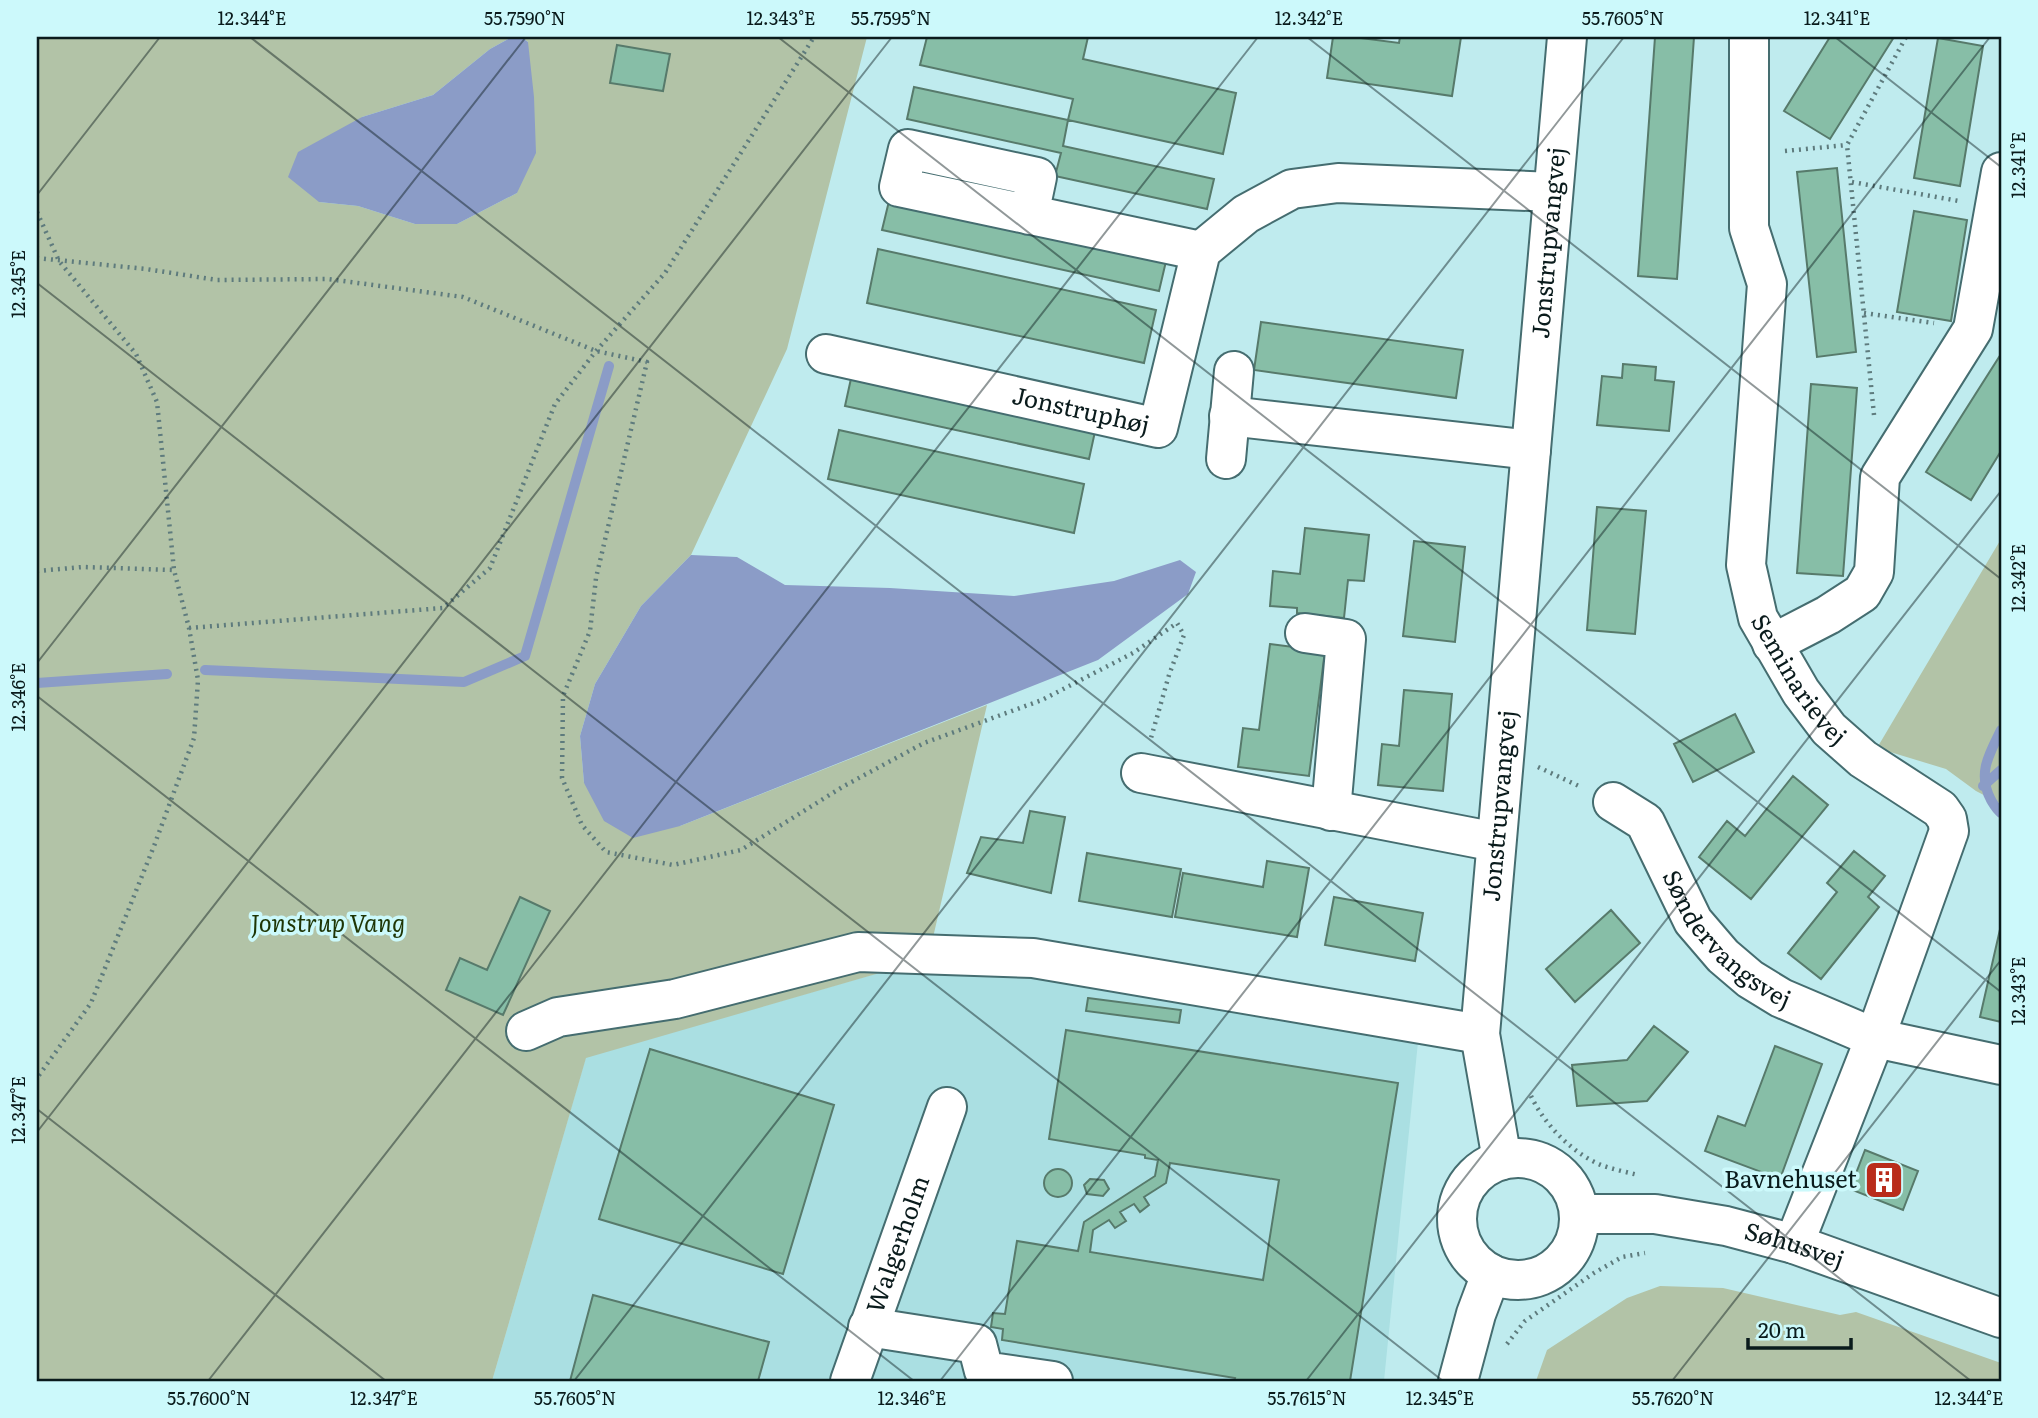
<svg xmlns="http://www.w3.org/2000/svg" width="2038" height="1418" font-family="Literata,serif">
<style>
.built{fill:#aadfe2}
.green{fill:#b2c3a7}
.water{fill:#8b9cc7}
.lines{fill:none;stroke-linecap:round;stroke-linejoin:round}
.stream{stroke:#8b9cc7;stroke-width:10}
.building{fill:#87bea7;stroke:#577a6b;stroke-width:2;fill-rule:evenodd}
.minor-casing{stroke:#456d70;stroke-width:42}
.path{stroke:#5e7b7d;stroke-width:4.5;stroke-dasharray:2 5;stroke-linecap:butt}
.minor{stroke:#fff;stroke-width:38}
.ticks{fill:none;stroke:#0a1b1c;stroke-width:2;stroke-opacity:0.45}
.labels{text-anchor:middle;stroke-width:7;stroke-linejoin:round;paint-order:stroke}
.street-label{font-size:24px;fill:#0a1b1c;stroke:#ccf9fb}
.park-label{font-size:24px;font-style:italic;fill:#1e3505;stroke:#ccf9fb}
.poi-label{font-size:24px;fill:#0a1b1c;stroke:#ccf9fb;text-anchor:end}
.neatline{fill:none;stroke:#0a1b1c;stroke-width:2.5}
.ticks-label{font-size:18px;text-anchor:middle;fill:#0a1b1c}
</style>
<rect width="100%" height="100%" fill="#bfebee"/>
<path class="built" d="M927,959L1419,1032L1384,1381H492L586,1057Z"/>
<path class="green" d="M37,37H512L490,49L433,95L362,117L319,202L358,206L415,224H457L517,193L528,42L521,37H867L787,349L691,555L641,606L595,684L580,736L584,783L680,826L987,705L928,959L586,1058L492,1381H37Z
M2001,539V804L1976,791L1946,769L1877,748Z
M1660,1286L1723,1288L1840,1315L1856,1312L2001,1363V1381H1536L1547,1350L1627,1298Z"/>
<path class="water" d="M512,37H521L528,42L534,97L536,153L517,193L457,224H415L358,206L319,202L288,177L298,152L362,117L433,95L490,49Z
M691,555L737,557L785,585L890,588L1014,596L1114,581L1180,560L1196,572L1188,594L1098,660L680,826L633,838L604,821L584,783L580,736L595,684L641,606Z"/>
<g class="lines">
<path class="stream" d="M205,670L464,682L525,656L609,366
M37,683L167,674
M2001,730C1989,754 1977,774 1991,800C1994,805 1996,809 2001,813
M1983,786L2001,770"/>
</g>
<path class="building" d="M927,37H1088L1083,59L1236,93L1223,154L1068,120L1073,99L920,65Z
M1333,37H1353L1399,43L1400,37H1461L1452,96L1327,78Z
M1655,37H1694L1677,279L1638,276Z
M1830,37H1894L1830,139L1784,111Z
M1938,38L1983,46L1960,186L1914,178Z
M617,45L670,54L663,91L610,83Z
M914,87L1068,120L1063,146L1214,179L1207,209L1055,176L1061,153L907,119Z
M1837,168L1856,352L1817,357L1797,172Z
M890,197L1167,257L1159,291L882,230Z
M1914,211L1967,220L1951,321L1897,312Z
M878,249L1156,310L1144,363L867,303Z
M1261,322L1463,350L1456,398L1254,370Z
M2001,354V451L1971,500L1926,472Z
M1623,364L1656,367L1655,380L1674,382L1669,431L1597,425L1602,376L1622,378Z
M852,374L1096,427L1089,459L845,406Z
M1811,384L1857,388L1843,576L1797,573Z
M839,430L1084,484L1074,533L828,479Z
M1597,507L1646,511L1635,634L1587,630Z
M1305,528L1369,535L1364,581L1348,580L1344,618L1297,613V608L1270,606L1273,571L1300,574Z
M1414,541L1465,547L1455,642L1403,636Z
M1270,644L1325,651L1309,776L1238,767L1243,728L1259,730Z
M1404,690L1452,694L1443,791L1378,785L1382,744L1399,746Z
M1735,714L1754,752L1693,782L1674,744Z
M1793,776L1828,805L1751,899L1699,857L1727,821L1745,836Z
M1030,811L1065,817L1051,893L967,873L981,837L1023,843Z
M1854,851L1885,876L1868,897L1879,907L1821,979L1788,953L1837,892L1827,883Z
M1087,853L1181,869L1172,917L1079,901Z
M1267,861L1309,868L1297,937L1175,917L1183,873L1263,887Z
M520,897L550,911L503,1015L446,990L460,958L487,970Z
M1334,897L1423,913L1415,961L1325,945Z
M1611,910L1640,943L1575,1002L1546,969Z
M2001,925V1022L1980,1017Z
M1088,998L1181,1010L1179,1023L1086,1011Z
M1654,1026L1688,1052L1647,1101L1577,1106L1572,1065L1627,1060Z
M1066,1030L1398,1083L1350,1381H1234L1235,1378L1002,1340L1003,1329L991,1327L993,1313L1005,1314L1017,1241L1078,1251L1084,1222L1155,1176L1158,1160L1145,1158V1155L1049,1139ZM1170,1163L1279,1180L1263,1280L1090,1252L1093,1230L1109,1220L1115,1228L1126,1221L1120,1212L1134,1204L1140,1212L1149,1205L1144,1197L1166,1183Z
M1775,1046L1822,1064L1780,1179L1705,1151L1718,1116L1745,1126Z
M650,1049L834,1105L783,1274L599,1219Z
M1865,1150L1918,1171L1903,1210L1850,1189Z
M1044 1183a14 14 0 1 1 28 0a14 14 0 1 1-28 0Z
M1090,1179L1104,1180L1109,1189L1103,1196L1087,1194L1084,1185Z
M593,1295L769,1342L758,1381H570Z"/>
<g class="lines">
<g class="minor-casing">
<g id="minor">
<path id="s1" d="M1749,37V228L1767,284L1746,565L1758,618L1801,692L1829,729L1863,759L1940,809L1947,819L1949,831L1875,1038L1794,1244"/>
<path d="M1029,215L1037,177L908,149L899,187L1201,251"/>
<path id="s2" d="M826,354L1158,428L1201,251L1246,214L1292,189L1338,183L1553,192"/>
<path d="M1229,416L1531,450"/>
<path d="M1226,459L1234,371"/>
<path d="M1305,633L1346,639L1331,811"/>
<path d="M1772,644L1828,615L1862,593L1874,572L1880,477L1973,329L2001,172"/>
<path d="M1141,773L1496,842"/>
<path id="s3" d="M1613,802L1645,822L1693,921L1723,956L1750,979L1781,998L1875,1038L2001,1065"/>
<path d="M526,1031L558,1017L675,999L858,952L1033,958L1480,1034"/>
<circle cx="1518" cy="1219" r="61"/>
<path id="s4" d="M1502,1160L1480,1034L1567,37"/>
<path id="s5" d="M1579,1214H1655L1726,1226L1794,1244L2001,1318"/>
<path d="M868,1327L977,1344L984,1371L1053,1381"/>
<path id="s6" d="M850,1381L947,1107"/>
<path d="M1458,1381L1476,1314L1491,1274"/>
</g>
</g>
<path class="path" d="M1785,151L1847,145
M1852,182L1959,201
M37,212L59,261L136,354L157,402L174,570L189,628L198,680L194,738L154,846L91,1003L37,1078
M37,258L146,269L217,280L328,279L463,297L596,351L647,362L596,578L590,631L563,696L562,778L582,825L606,852L673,865L741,850L844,786L924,743L1042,700L1133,653L1177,623L1184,635L1169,675L1151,738
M1864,313L1934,323
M1874,415L1847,145L1906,37
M37,571L83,567L174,570
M189,628L443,608L490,568L555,404L596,351L665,273L814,37
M1538,767L1581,787
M1531,1096C1544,1124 1572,1153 1601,1165C1612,1169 1626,1172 1638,1175
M1507,1344L1525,1321L1594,1273L1622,1257L1645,1253"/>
<use href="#minor" class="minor"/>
</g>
<path class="ticks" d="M250,37L1971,1381M778,37L2001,992M1307,37L2001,579M1835,37L2001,167M37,195L160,37M37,283L1443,1381M37,663L526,37M37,696L914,1381M37,1109L386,1381M37,1132L892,37M208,1381L1258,37M574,1381L1624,37M940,1381L1990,37M1306,1381L2001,491M1672,1381L2001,960"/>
<defs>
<g id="building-square" transform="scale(2.0125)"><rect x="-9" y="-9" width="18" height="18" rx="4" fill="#b92c1b" stroke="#ccf9fb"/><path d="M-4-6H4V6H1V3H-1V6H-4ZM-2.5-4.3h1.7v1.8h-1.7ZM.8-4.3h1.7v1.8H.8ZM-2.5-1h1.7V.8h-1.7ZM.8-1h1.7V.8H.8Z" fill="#fff"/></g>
</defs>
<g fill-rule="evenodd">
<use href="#building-square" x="1884" y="1180"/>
</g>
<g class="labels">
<g class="street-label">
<text dy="8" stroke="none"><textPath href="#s4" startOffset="922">Jonstrupvangvej</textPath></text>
<text dy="8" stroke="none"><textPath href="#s2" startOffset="261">Jonstruphøj</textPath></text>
<text dy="8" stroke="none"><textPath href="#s1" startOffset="660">Seminarievej</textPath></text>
<text dy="8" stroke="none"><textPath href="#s4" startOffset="357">Jonstrupvangvej</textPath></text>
<text dy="8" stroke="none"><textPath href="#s3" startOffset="184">Søndervangsvej</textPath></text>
<text dy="8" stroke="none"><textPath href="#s6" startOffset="145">Walgerholm</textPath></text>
<text dy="8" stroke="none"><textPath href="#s5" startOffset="219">Søhusvej</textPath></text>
</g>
<g class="park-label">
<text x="328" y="932">Jonstrup Vang</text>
</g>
<g class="poi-label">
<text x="1857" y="1188">Bavnehuset</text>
</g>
</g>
<rect width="2038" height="1418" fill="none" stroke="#ccf9fb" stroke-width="77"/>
<path d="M1748 1338v10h103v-10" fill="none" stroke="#0a1b1c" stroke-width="3.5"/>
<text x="1758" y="1338" font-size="21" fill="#0a1b1c" stroke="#ccf9fb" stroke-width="5" paint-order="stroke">20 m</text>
<rect x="38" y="38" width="1962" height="1342" class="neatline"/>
<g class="ticks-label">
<text x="252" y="25">12.344°E</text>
<text x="525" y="25">55.7590°N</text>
<text x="781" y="25">12.343°E</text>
<text x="891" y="25">55.7595°N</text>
<text x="1309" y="25">12.342°E</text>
<text x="1623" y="25">55.7605°N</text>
<text x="1837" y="25">12.341°E</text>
<text transform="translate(2019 165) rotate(-90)" y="6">12.341°E</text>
<text transform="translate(19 284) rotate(-90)" y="6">12.345°E</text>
<text transform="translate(2019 578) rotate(-90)" y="6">12.342°E</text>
<text transform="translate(19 697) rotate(-90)" y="6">12.346°E</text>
<text transform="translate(2019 991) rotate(-90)" y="6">12.343°E</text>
<text transform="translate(19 1110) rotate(-90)" y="6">12.347°E</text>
<text x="209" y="1405">55.7600°N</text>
<text x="384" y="1405">12.347°E</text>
<text x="575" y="1405">55.7605°N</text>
<text x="912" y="1405">12.346°E</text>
<text x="1307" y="1405">55.7615°N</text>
<text x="1440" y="1405">12.345°E</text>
<text x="1673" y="1405">55.7620°N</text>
<text x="1969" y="1405">12.344°E</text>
</g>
</svg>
